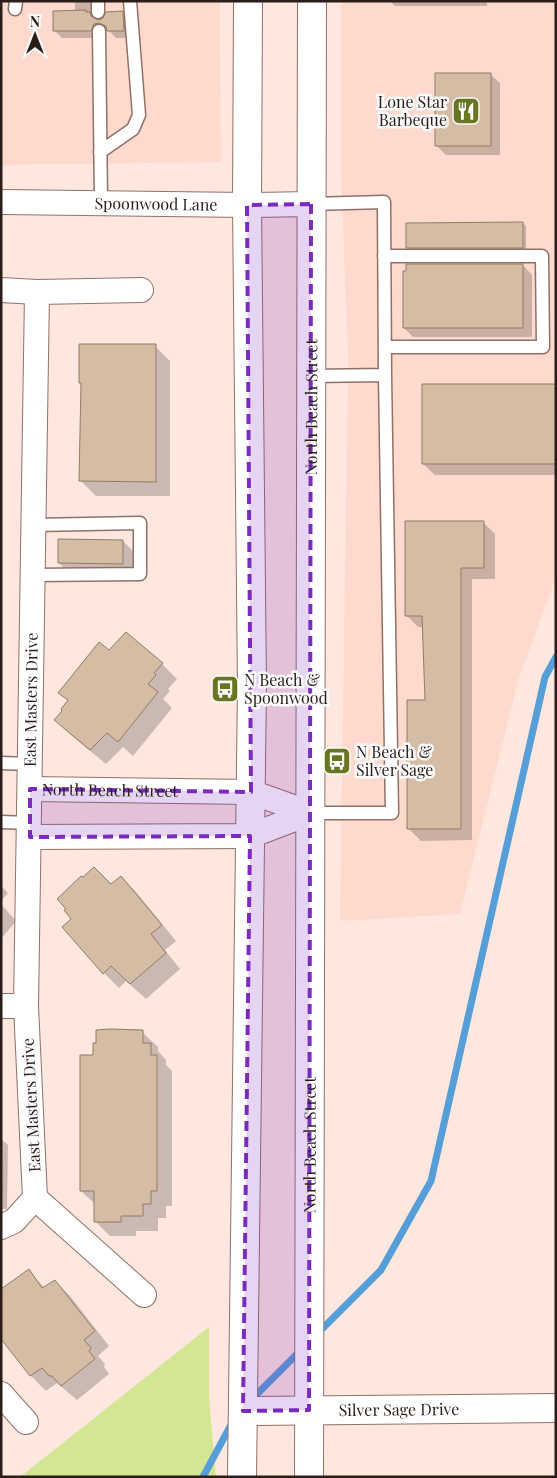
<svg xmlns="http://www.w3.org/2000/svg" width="557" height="1478" font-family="'Playfair Display',serif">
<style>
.built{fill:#fedace}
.green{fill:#d2e693}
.shadow{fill:#0003}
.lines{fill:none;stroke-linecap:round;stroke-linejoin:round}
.stream{stroke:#569ed8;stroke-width:7}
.building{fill:#d5bca4;stroke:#937b65}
.service-casing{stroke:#917166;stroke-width:15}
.minor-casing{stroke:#917166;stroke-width:26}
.tertiary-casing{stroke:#917166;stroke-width:30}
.secondary-casing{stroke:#917166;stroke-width:30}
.service{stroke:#fff;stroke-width:12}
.minor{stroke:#fff;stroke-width:24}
.tertiary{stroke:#fff;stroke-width:28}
.secondary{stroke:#fff;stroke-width:28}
.marked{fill:#7b2cbf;fill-opacity:0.2;stroke:#7b2cbf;stroke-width:4;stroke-dasharray:10 6;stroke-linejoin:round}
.labels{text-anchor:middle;stroke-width:5;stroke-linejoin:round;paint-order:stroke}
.poi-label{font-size:16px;fill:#2b1e1a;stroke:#fafafa;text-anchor:start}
.street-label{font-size:16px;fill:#2b1e1a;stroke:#fafafa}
</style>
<rect width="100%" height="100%" fill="#fde7df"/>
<path class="built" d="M1,1H220L221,162L1,165Z
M341,1H556V577L518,681L460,914L340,921L348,361L341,170Z"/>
<path class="green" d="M209,1327V1399L216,1477H20Z"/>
<path class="shadow" d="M75,1H100L97,9L98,22L106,17L122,13L130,20L131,38H116L108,30L102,32L98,38H62L55,31L75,12Z
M390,1H487V6H395Z
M490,74L500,83V155H446L436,145Z
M523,223L526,226V250H410L407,247Z
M523,265L532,275V337H413L404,328Z
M155,346L170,361V496H96L81,481L82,385L80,383Z
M556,386V475H435L423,464Z
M483,522L495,534V579H472V840L421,841L409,829L427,702L424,627H418L406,615Z
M123,541L138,556V579L74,578L59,563Z
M109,651L162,664L177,679L168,689L170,691L163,699L172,708L133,756L123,747L106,764L71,735L56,720L69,701L60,692Z
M121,877L136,892L176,941L165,950L180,969L146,999L126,981L119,988L104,973L111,885Z
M1,886L8,893L1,901Z
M1,904L16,921L1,939Z
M142,1032L158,1047V1051L166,1060V1065L172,1071V1206H166V1218H158V1231H136V1236H110L95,1221V1204L81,1191L94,1057Z
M1,1139L8,1145L7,1209H1Z
M28,1271L45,1288L55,1281L70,1296L109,1346L98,1356L105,1364L104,1367L109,1374L77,1400L57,1383L46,1391L31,1376L1,1337Z"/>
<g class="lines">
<path class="stream" d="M317,1334L381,1270L431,1181L545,677L556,657
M251,1400L302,1349
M203,1477L233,1421"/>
</g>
<path class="building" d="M86,10V12H90L91,16L98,20L102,19L106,12L123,11L124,31H107L106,26L99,23L94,24L91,31H53V11Z
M435,73H491V146H435Z
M523,222V248H406V223Z
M406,264H523V328H403V271H406Z
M79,344H156V482L79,481L81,383H79Z
M422,384H556V464H422Z
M405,521H484V568H461V829H407V700H425L422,616H405Z
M58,539L123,540V564L58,563Z
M126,632L163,663L154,673L156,675L148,684L158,692L118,742L107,733L90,750L54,720L62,711L61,709L68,700L58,693L99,642L109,650Z
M94,867L111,884L121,876L162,925L151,934L166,953L130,984L111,966L103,974L62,927L71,919L64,910L66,909L57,899L81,876L83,877Z
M110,1029L143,1030V1043H151V1055H157V1191H151V1204H143V1216H121V1222H94V1191H80V1055H93V1043H96V1030Z
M29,1269L42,1288L55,1280L95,1331L84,1340L91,1348L89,1351L95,1359L61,1386L52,1376H49L42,1368L30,1376L1,1339V1289Z"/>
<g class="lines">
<g class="service-casing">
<path id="service" d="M98,1V12
M15,9L16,1
M99,31L101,202
M100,152L133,129L139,115L130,1
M384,256H542L543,347H385
M311,376L385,375
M33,575L140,574V523L34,525
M1,763L31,764
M310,813H392L385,375L384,202L311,204
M1,822L30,823"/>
</g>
<g class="minor-casing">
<g id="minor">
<path id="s1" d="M1,202L247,205L311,204"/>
<path d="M1,290L37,292L141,290"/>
<path id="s2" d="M30,789L251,792L310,813"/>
<path d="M30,837L250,836L310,813"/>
<path d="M1,1006H26"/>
<path d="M35,1198L144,1295"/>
<path id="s3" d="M1,1227L14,1221L35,1198L26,1006L37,292"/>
<path d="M1,1394L26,1422"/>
</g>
</g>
<g class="tertiary-casing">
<g id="tertiary">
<path id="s4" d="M243,1411L556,1408"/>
</g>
</g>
<g class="secondary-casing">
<g id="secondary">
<path d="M242,1477L252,686L247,205L248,1"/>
<path id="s5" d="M309,1477L312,1"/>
</g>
</g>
<use href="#service" class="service"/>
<use href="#minor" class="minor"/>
<use href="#tertiary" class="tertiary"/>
<use href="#secondary" class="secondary"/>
</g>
<path class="marked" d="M311,204L309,1410L243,1411L250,836L30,837V789L251,792L247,205Z"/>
<defs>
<g id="restaurant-square" transform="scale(1.4375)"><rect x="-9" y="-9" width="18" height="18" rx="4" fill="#687622" stroke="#fafafa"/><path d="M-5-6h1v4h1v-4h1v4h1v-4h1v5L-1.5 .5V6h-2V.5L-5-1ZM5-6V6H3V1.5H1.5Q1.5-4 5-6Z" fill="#fff"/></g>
<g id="bus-square" transform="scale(1.4375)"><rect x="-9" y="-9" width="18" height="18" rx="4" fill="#687622" stroke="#fafafa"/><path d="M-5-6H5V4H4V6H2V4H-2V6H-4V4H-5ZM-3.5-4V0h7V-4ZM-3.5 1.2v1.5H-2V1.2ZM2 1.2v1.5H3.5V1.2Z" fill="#fff"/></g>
</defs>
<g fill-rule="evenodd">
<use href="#restaurant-square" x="466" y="111"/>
<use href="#bus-square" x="225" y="689"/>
<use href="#bus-square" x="337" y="761"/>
</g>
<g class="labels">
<g class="poi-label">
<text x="447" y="108" text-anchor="end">Lone Star<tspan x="447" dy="18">Barbeque</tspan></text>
<text x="244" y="686">N Beach &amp;<tspan x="244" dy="18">Spoonwood</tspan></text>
<text x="356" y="758">N Beach &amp;<tspan x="356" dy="18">Silver Sage</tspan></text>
</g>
<g class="street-label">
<text dy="6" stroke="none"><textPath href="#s1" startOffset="155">Spoonwood Lane</textPath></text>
<text dy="6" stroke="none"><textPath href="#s5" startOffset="1070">North Beach Street</textPath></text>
<text dy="6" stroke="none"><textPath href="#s3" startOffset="544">East Masters Drive</textPath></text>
<text dy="6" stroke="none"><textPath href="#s2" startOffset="80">North Beach Street</textPath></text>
<text transform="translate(31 1105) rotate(-93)" y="6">East Masters Drive</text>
<text dy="6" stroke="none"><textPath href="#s5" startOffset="332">North Beach Street</textPath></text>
<text dy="6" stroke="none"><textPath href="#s4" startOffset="156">Silver Sage Drive</textPath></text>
</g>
</g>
<rect width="557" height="1478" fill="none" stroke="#2b1e1a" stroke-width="5"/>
<g transform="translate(35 35)" stroke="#fafafa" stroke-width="4" paint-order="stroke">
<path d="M0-4L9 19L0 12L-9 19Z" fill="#2b1e1a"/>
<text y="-8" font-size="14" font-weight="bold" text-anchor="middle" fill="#2b1e1a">N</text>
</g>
</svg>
